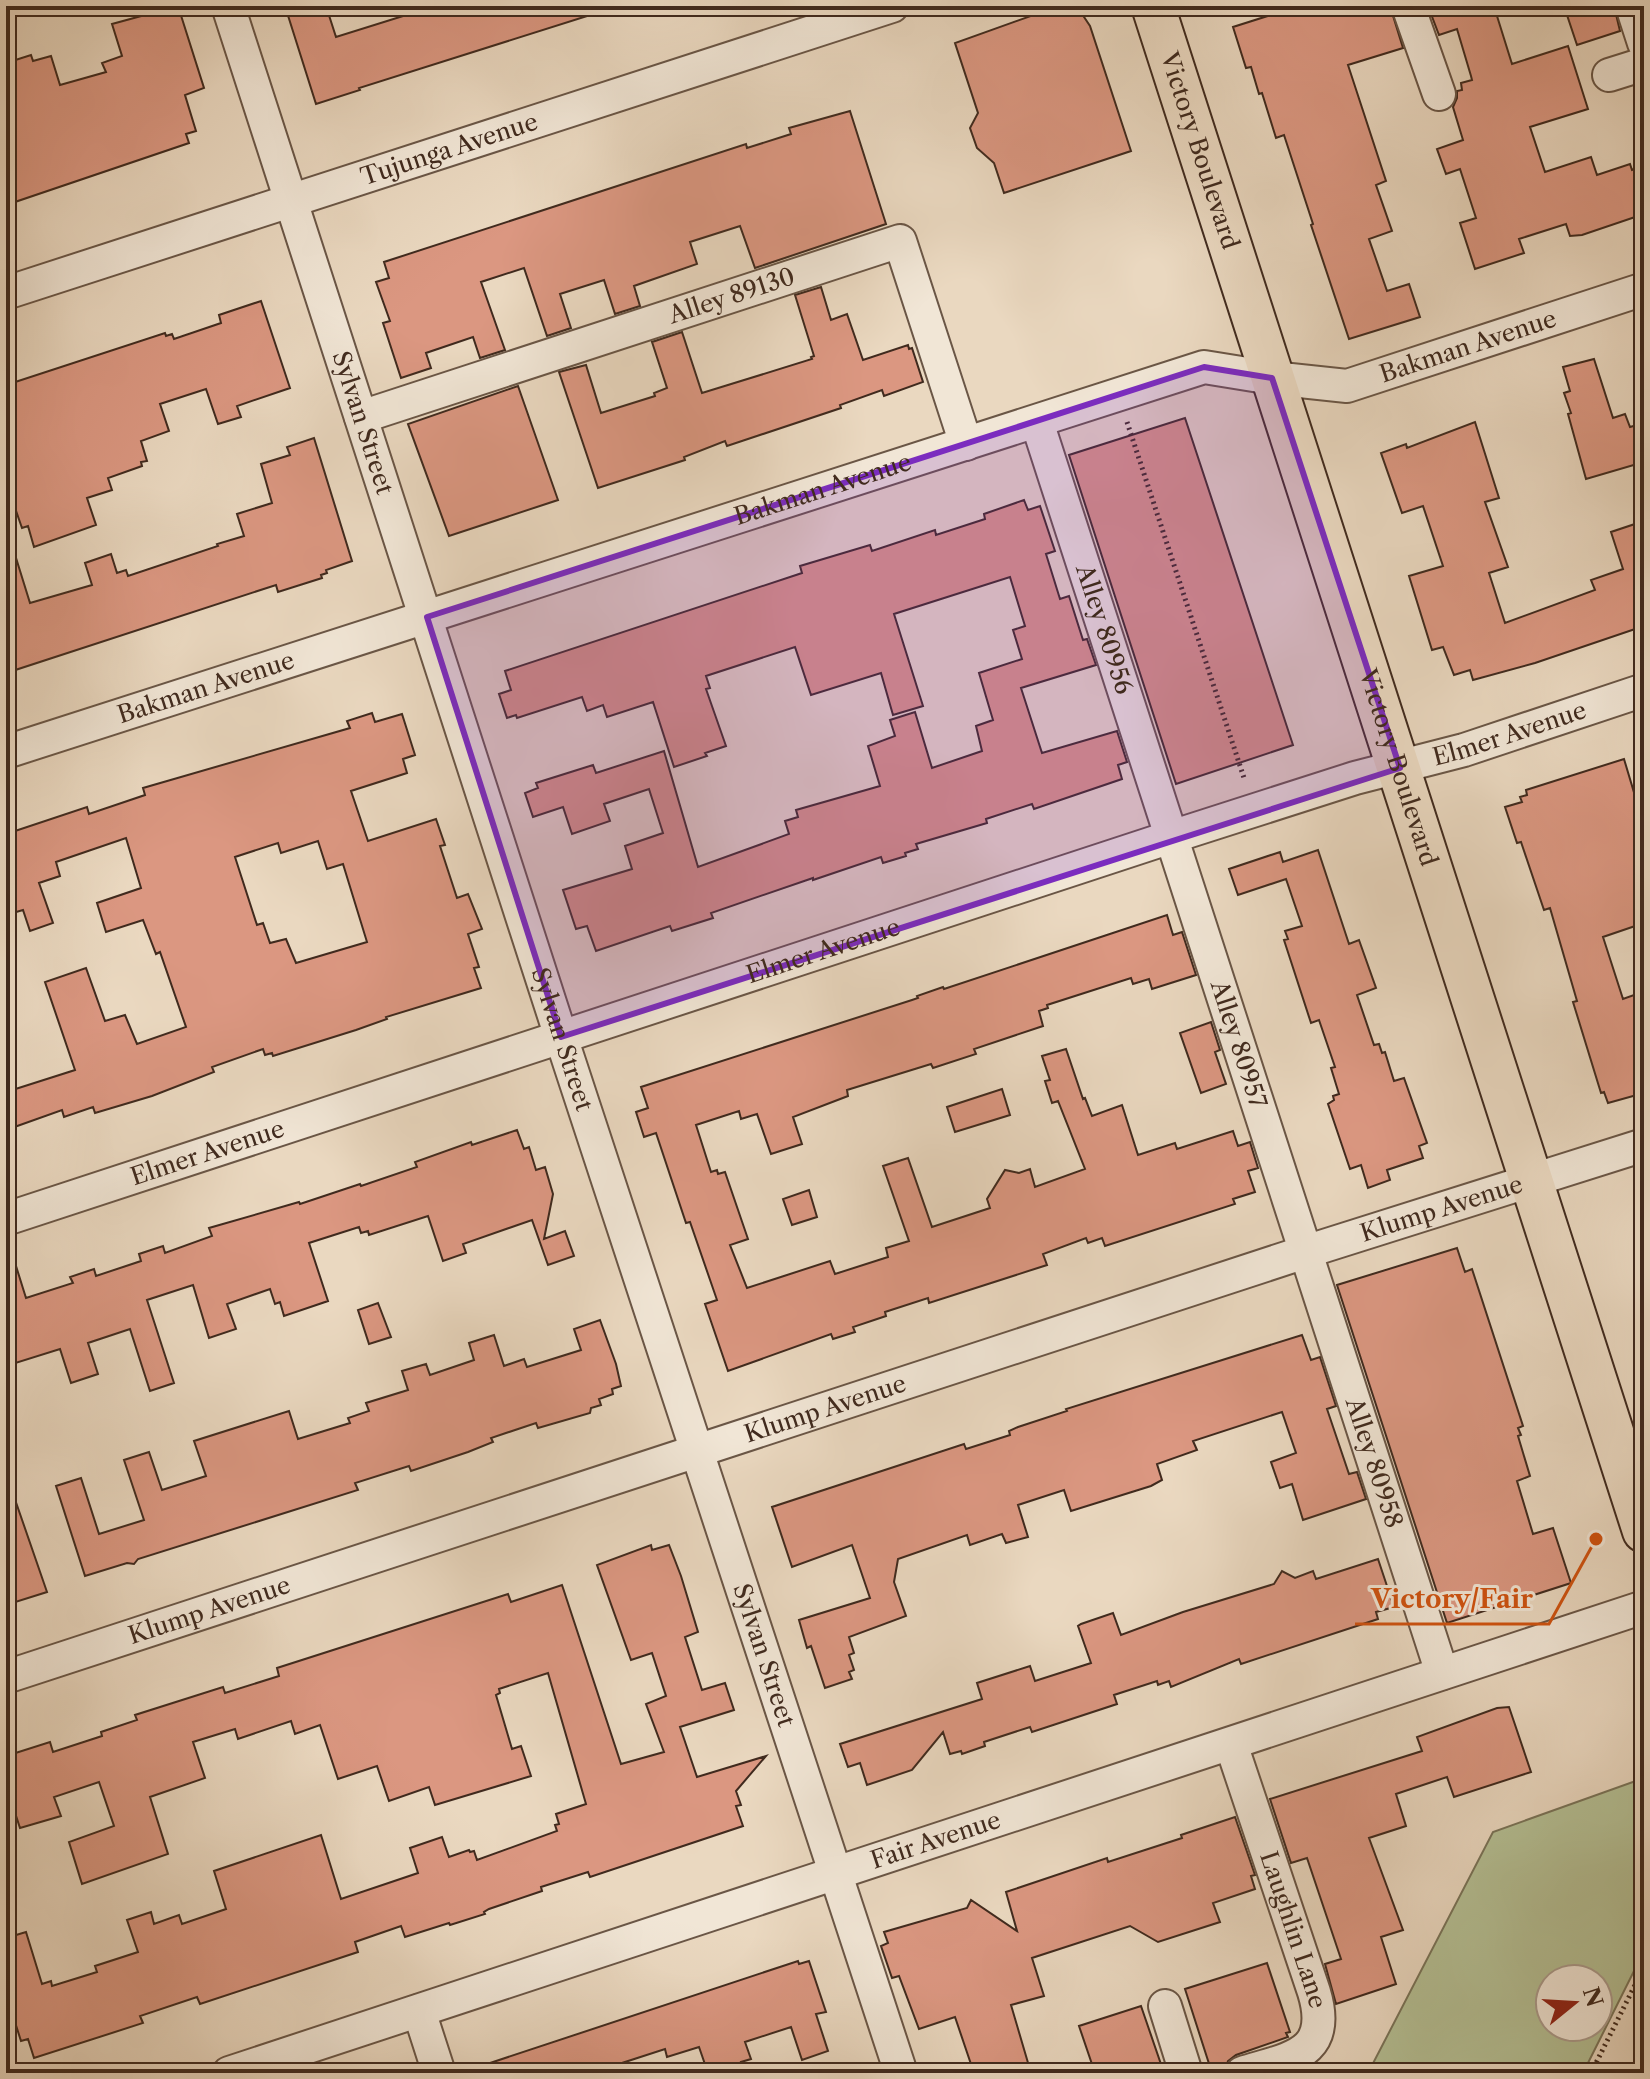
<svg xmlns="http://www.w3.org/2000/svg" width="1650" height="2079" font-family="'Libre Caslon Text',serif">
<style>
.green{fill:#b4bf94;stroke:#7a7459;stroke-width:2;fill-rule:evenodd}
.building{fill:#db9781;stroke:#402a1e;stroke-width:2;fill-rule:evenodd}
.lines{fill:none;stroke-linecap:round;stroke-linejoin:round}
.minor-casing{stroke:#6a5646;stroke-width:36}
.major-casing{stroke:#402a1e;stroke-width:46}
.path{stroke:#402a1e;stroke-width:5;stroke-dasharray:2 4;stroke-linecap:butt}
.minor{stroke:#f1e6d6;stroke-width:32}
.major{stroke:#ead8c0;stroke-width:42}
.marked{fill:#7b2cbf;fill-opacity:0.2;stroke:#7b2cbf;stroke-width:6;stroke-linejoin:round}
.labels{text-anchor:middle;stroke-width:6;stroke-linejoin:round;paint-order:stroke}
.street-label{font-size:24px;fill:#402a1e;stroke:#f1e6d6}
.leader{fill:none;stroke:#cf520f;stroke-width:3}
.callout-dot{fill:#cf520f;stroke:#f1e6d6;stroke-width:3}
.callout-label{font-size:26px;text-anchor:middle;font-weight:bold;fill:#cf520f;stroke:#f1e6d6;stroke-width:6;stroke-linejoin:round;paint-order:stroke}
</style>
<rect width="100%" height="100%" fill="#ead8c0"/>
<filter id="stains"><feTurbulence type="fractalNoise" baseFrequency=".0025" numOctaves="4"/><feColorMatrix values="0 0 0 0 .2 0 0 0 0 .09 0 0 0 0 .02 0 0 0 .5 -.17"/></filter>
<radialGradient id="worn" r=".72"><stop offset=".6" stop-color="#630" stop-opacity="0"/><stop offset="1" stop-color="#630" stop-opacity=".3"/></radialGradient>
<path class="green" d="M1644,1778V1951L1583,2073H1368L1493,1832ZM1550,1979H1598V2027H1550Z"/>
<path class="building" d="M178,6L204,88L185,95L196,131L186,134L189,143L6,205V63L31,55L33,61L51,56L60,85L106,72L102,63L122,56L112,24Z
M285,6H326L336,37L435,6H603V11L359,88L360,90L316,104Z
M1299,6H1390L1403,48L1348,65L1386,181L1376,185L1392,231L1369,239L1387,291L1409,284L1420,317L1349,339L1311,225L1313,224L1284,135L1276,138L1262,93L1259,94L1251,67L1246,68L1233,27Z
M1428,6H1514L1515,11L1497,16L1512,64L1568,46L1588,109L1530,127L1545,172L1591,157L1597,175L1630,164L1632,170L1644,166V214L1582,235L1570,236L1566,224L1519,239L1524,253L1475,269L1460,223L1476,218L1460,169L1446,174L1437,149L1463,140L1453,107L1457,98V91L1462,90L1461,83L1472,80L1471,76L1457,29L1439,35Z
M1564,6H1614L1620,31L1577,45Z
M1056,7L1074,9L1082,14L1090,26L1131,151L1004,193L994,163L977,148L970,128L978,113L955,43Z
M850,111L886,224L755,268L740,226L690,242L697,264L634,286L640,306L615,314L604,280L560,294L571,328L547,336L524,268L481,282L505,350L480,358L473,337L426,353L431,368L401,378L383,323L390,321L376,282L389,278L384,262L746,144L747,148L791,134L789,128Z
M821,287L831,320L847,314L863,360L908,345L909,349L912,348L923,382L884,396L882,390L840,405L841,408L727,446L725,441L684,457L685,460L598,488L559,372L586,365L601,413L655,396L654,393L667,388L652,342L682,332L702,393L812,359L811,357L814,356L795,295Z
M261,301L290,388L237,406L241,417L218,424L206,389L160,404L169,431L141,441L147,461L141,462L142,466L108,478L112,490L87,498L96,525L34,547L28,526L22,528L6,482V385L165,333L166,336L172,334L174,339L221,323L219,315Z
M1594,359L1613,418L1625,414L1630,427L1644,423V462L1586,479L1568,414L1571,413L1564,393L1570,391L1563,367Z
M518,386L558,500L449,536L408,424Z
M1185,418L1293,745L1176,784L1069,455Z
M1475,422L1499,498L1485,502L1508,567L1489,573L1505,623L1595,590L1591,580L1623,569L1611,532L1644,521V626L1535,663L1473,680L1470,670L1454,675L1443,647L1432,650L1409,576L1443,566L1423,506L1402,513L1381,453L1406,444L1407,448Z
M314,438L352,561L326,570L327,573L321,575L322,578L278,592L276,585L6,673V545H12L30,603L92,585L85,563L111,554L117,573L126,570L128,576L218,546L217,544L244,536L237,514L272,503L261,464L290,455L287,447Z
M1024,500L1028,510L1040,506L1055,551L1046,554L1060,599L1069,596L1083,640L1087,639L1096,665L1021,688L1042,753L1117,731L1127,762L1118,765L1122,779L1034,809L1032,804L986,819L987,823L916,844L918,849L905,853L906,856L883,863L881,857L813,880V878L711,913L713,918L672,931L670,926L596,951L587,926L576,929L563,890L632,869L625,846L663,833L649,789L604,804L610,821L572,834L563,807L533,817L525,793L538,788L536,783L593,765L596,773L664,751L698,867L789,834L785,821L798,817L796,810L880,786L868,746L895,736L890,720L915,712L932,768L982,751L976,726L993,720L979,673L1022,659L1013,630L1025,626L1010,577L894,614L923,706L893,715L881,673L811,695L795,647L706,676L710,688L706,689L726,746L705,753L707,756L674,767L653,702L607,717L603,705L587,711L582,697L517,718L516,715L507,718L499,694L511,690L505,671L802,573L800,566L870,545L872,551L935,530L936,535L985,519L984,514Z
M372,713L375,722L402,714L415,755L403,759L407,773L351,791L368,841L436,819L445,845L440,846L457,898L468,894L482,929L468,934L479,967L474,968L481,988L386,1017L387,1019L356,1030L273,1056L272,1053L265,1055L263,1049L212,1067L214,1072L152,1096L95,1113L93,1107L64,1117L62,1110L6,1130V1092L75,1070L45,982L86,968L105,1021L125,1015L137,1044L186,1027L160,952L156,954L143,920L106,932L97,903L141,888L126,838L56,862L60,876L39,883L53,923L30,931L23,910L6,915V834L87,807L89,814L145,795L143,788L350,728L347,721ZM318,841L327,869L343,864L367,942L296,963L286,939L270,943L263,923L257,925L235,857L278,843L281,853Z
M1624,759L1644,826V923L1603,937L1623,999L1634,995L1644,1024V1093L1608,1103L1604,1092L1601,1093L1573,1002L1577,1001L1550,908L1544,910L1521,842L1517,843L1505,807L1522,802L1520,797L1527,795L1526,790Z
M1318,850L1349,944L1359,940L1376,988L1357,995L1374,1045L1379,1044L1382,1053L1385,1052L1394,1081L1404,1078L1427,1143L1419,1146L1423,1158L1387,1170L1390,1180L1368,1188L1361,1165L1350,1169L1328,1104L1334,1100L1333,1096L1339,1094L1331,1068L1335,1067L1319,1020L1311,1023L1284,940L1288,939L1285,931L1302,926L1286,879L1238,895L1229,869L1280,852L1283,862Z
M1167,915L1173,935L1182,932L1196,975L1152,989L1149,979L1133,984L1131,978L1047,1005L1048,1008L1039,1011L1043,1026L974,1049L976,1054L933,1068L931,1064L847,1090L848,1096L793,1117L802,1144L771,1154L757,1114L741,1119L739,1111L696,1125L711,1172L717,1170L718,1174L725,1172L748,1239L730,1245L747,1288L830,1261L835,1274L888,1257L886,1248L909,1241L883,1166L908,1158L932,1227L990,1208L987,1199L1005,1170L1019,1173L1030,1169L1035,1187L1085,1169L1058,1101L1052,1103L1045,1081L1050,1080L1042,1056L1066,1049L1083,1099L1085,1098L1092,1116L1122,1105L1138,1155L1175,1143L1177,1149L1233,1131L1238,1146L1250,1142L1258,1168L1248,1171L1255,1192L1233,1199L1235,1204L1105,1246L1102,1238L1088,1243L1086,1238L1043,1254L1047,1265L929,1303L928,1298L885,1312L886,1316L853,1327L855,1332L833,1339L831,1334L728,1371L705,1304L717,1300L690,1222L686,1223L656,1133L644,1137L636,1112L648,1108L641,1087L912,1000L918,998L917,996L943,987L944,989Z
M1211,1022L1220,1050L1215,1052L1226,1084L1201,1093L1180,1033Z
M1002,1089L1010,1115L955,1132L947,1107Z
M517,1130L524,1149L529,1147L536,1170L545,1167L553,1194L544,1239L565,1231L574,1256L548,1265L532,1220L463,1244L466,1253L443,1261L428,1216L369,1235L368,1231L361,1233L359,1227L309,1243L328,1301L284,1316L280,1302L275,1304L270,1289L227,1304L236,1329L209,1338L193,1285L147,1300L174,1383L150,1391L130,1329L88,1343L98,1374L71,1383L60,1349L6,1366V1251L11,1250L26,1298L73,1283L70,1277L94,1269L96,1276L141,1261L139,1254L163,1246L165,1253L212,1236L209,1228L299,1202L300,1204L360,1184L361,1186L417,1167L415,1162L471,1142L472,1145Z
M809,1190L817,1217L792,1225L783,1199Z
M1457,1248L1465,1272L1472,1269L1523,1426L1518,1428L1521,1435L1518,1436L1530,1476L1517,1481L1533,1534L1553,1528L1571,1583L1447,1623L1337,1285Z
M378,1303L391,1337L369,1344L358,1310Z
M600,1320L616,1364L621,1386L612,1389L613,1394L599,1399L601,1405L591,1408L590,1413L538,1428L536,1423L491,1438L493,1442L468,1452L411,1471L409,1466L355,1483L358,1490L138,1559L134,1564L127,1563L85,1576L56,1486L81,1478L99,1534L144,1520L124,1460L149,1452L162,1490L206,1476L194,1441L289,1411L298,1439L350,1423L348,1418L369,1411L366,1403L408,1390L402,1371L426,1364L430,1375L474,1360L469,1343L494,1335L504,1366L524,1359L527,1367L581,1350L574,1329Z
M1302,1335L1311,1360L1320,1357L1336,1406L1327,1409L1349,1474L1357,1472L1366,1499L1303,1520L1292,1484L1280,1488L1271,1462L1296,1453L1282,1412L1193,1441L1197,1450L1157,1464L1162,1480L1151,1486L1071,1511L1064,1490L1018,1505L1028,1537L1006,1543L1002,1534L970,1545L967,1535L898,1559L894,1582L906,1616L849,1637L854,1653L849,1655L854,1670L849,1672L852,1679L825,1688L811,1646L807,1648L799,1620L870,1598L852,1545L792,1567L772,1507L964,1444L966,1449L1010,1435L1009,1431L1018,1427L1067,1411L1066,1409Z
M10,1485L47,1592L6,1605V1486Z
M651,1545L652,1550L669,1545L681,1576L698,1632L685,1637L702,1690L725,1683L734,1710L680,1727L697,1777L766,1756L736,1791L741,1805L736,1806L743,1826L590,1877L588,1872L541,1887L542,1891L489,1909L484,1912L485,1914L450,1925L449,1923L405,1937L401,1926L355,1942L358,1952L200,2004L197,1997L140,2016L143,2023L34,2058L28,2039L21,2041L6,1994V1938L26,1932L42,1984L51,1981L52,1986L97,1972L95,1966L138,1952L127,1920L151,1912L154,1924L179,1915L182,1924L226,1909L214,1871L321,1835L341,1899L418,1873L410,1848L442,1837L449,1857L469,1850L470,1852L474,1851L477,1860L557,1831L555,1825L559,1824L556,1814L586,1804L548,1673L499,1689L500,1693L496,1695L512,1749L521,1746L531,1776L435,1805L429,1787L389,1801L377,1766L338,1779L320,1725L295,1734L291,1721L238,1739L235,1729L193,1742L205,1778L150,1797L168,1854L82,1884L69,1842L114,1826L99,1782L54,1797L61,1816L20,1828L6,1785V1756L50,1742L53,1752L102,1736L101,1732L137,1720L135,1715L223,1687L225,1693L279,1676L277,1668L508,1594L511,1602L562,1585L621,1764L664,1752L646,1704L666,1696L652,1653L631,1660L597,1565Z
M1378,1559L1394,1607L1376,1612L1378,1619L1241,1664L1239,1659L1171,1687L1169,1681L1158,1685L1157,1681L1114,1695L1117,1704L1032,1732L1030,1727L984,1742L985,1746L962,1754L961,1751L950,1754L943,1732L912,1770L867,1785L860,1763L848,1767L840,1744L982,1699L977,1683L1030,1666L1035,1681L1091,1663L1078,1626L1081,1624L1113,1613L1121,1635L1183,1612L1274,1584L1282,1571L1295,1578L1313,1571L1316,1579Z
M1509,1707L1531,1772L1454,1797L1447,1777L1396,1794L1406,1826L1369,1838L1403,1930L1381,1937L1396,1984L1336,2004L1325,1964L1341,1959L1307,1858L1291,1863L1270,1799L1422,1751L1417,1737L1497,1708Z
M1235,1817L1255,1875L1251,1876L1255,1889L1213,1903L1220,1922L1158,1942L1130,1926L1032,1958L1044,1996L1011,2005L1031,2073H974L955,2017L919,2029L899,1976L892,1978L881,1946L888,1943L884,1932L967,1908L971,1900L1017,1931L1006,1892L1107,1858L1108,1862L1182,1838L1181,1835Z
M798,1961L799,1964L809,1961L826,2012L816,2014L828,2051L802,2060L791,2027L745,2042L751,2059L741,2062L745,2073H708L699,2047L667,2057L665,2049L622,2063L625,2073H475V2068Z
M1267,1963L1290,2032L1286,2033L1288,2037L1236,2055L1228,2061L1224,2073H1212L1185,1989Z
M1141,2006L1164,2073H1095L1079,2026Z"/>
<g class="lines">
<g class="minor-casing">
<g id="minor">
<path id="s1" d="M228,6L561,1037L901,2073"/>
<path d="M1408,6L1439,94"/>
<path d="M1632,6L1644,43"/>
<path d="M1609,75L1644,64"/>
<path id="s2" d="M6,293L892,6"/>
<path id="s3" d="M361,417L900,241L966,444"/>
<path id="s4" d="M1037,422L1442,1673"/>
<path id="s5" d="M6,752L1204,367L1272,378L1347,386L1644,289"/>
<path id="s6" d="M6,1219L1171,837L1355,778L1464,750L1644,690"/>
<path id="s7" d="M6,1677L1305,1252L1644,1145"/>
<path id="s8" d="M1231,1744L1314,1992C1333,2055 1290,2058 1242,2073"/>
<path d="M1165,2006L1186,2073"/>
<path d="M419,2011L439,2073"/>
<path id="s9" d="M229,2073L1644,1607"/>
</g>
</g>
<g class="major-casing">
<g id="major">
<path id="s10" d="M1153,6L1644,1531"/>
</g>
</g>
<path class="path" d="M1127,422L1245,781
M1591,2073L1644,1967"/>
<use href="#minor" class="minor"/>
<use href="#major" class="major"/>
</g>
<path class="marked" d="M1204,367L1272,378L1400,768L561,1037L427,617Z"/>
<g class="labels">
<g class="street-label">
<text dy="8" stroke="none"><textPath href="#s2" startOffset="466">Tujunga Avenue</textPath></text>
<text dy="8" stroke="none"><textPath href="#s10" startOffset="152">Victory Boulevard</textPath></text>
<text dy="8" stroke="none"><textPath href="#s3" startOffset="390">Alley 89130</textPath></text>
<text dy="8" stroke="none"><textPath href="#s5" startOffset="1530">Bakman Avenue</textPath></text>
<text dy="8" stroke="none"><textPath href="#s1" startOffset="438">Sylvan Street</textPath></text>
<text dy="8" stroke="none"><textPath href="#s5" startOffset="858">Bakman Avenue</textPath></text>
<text dy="8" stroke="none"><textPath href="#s4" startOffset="218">Alley 80956</textPath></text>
<text dy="8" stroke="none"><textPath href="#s5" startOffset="210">Bakman Avenue</textPath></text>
<text dy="8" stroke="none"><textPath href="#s6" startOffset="1580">Elmer Avenue</textPath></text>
<text dy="8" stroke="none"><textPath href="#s10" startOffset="800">Victory Boulevard</textPath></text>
<text dy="8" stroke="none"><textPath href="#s6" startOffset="860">Elmer Avenue</textPath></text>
<text dy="8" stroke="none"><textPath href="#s1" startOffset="1086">Sylvan Street</textPath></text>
<text dy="8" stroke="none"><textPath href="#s4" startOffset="654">Alley 80957</textPath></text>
<text dy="8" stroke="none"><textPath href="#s6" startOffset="212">Elmer Avenue</textPath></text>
<text dy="8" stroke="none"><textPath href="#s7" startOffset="1510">Klump Avenue</textPath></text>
<text dy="8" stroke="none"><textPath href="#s7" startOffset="862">Klump Avenue</textPath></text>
<text dy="8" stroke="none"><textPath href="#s4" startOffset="1094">Alley 80958</textPath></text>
<text dy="8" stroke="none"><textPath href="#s7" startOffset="214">Klump Avenue</textPath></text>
<text dy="8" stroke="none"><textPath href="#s1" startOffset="1734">Sylvan Street</textPath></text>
<text dy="8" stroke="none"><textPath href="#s9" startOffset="744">Fair Avenue</textPath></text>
<text dy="8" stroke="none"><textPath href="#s8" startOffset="196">Laughlin Lane</textPath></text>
</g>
</g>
<path class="leader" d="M1596 1539L1549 1624H1355"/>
<circle class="callout-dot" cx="1596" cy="1539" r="8"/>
<g class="callout-label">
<text x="1452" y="1608">Victory/Fair</text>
</g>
<rect width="1650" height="2079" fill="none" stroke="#ead8c0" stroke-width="32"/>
<rect x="8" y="8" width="1634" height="2063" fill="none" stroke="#402a1e" stroke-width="4"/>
<rect x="16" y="16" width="1618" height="2047" fill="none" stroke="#402a1e" stroke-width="2"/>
<g transform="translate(1574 2003) rotate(72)"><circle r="38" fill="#f1e6d6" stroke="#aa9b8c" stroke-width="2"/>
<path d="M0-6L14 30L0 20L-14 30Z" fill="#8f2418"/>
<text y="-12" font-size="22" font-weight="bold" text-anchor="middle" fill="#402a1e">N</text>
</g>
<rect width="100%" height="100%" filter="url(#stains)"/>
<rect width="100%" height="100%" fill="url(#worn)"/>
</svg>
